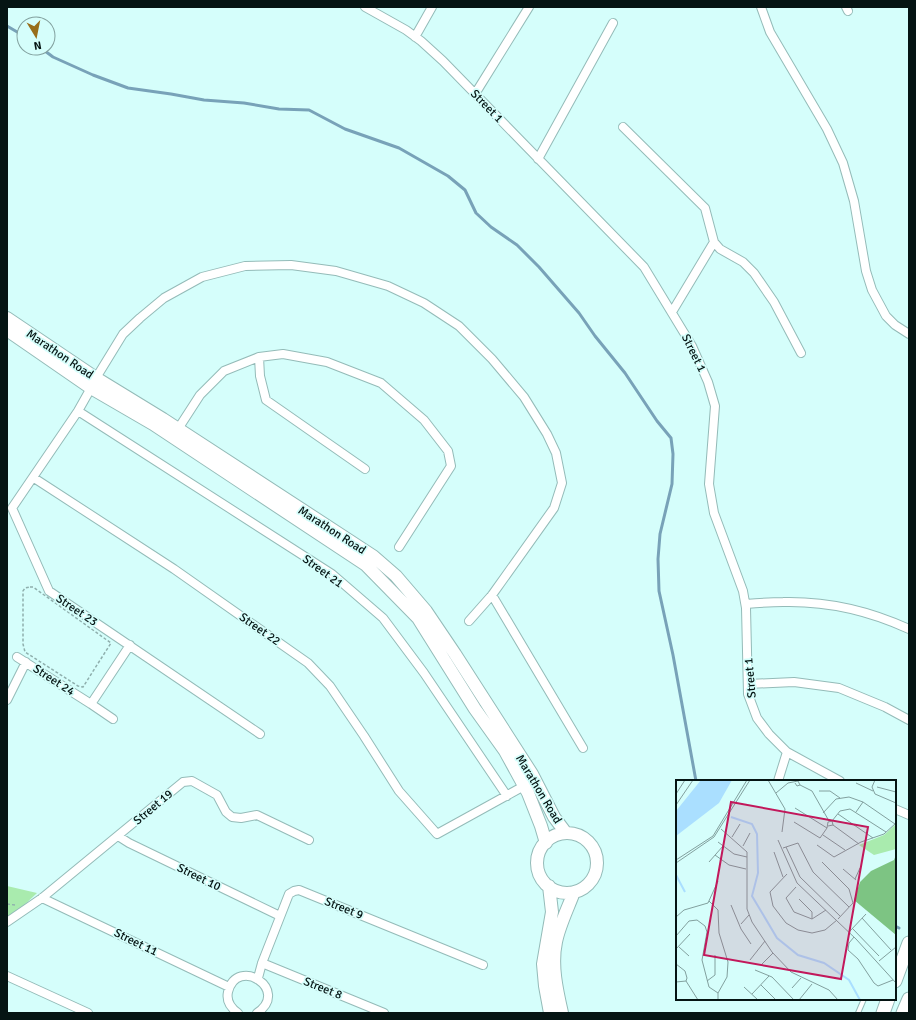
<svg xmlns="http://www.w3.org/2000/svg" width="916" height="1020" font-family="Signika,sans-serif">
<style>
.green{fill:#a9ebae}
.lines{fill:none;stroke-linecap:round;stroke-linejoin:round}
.stream{stroke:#78a2b8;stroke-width:3}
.service-casing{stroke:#94bbb8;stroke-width:6}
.minor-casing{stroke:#94bbb8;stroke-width:10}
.secondary-casing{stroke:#94bbb8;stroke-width:14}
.primary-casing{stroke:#94bbb8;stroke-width:15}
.path{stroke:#8fafad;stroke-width:1.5;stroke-dasharray:3 2;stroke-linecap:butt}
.service{stroke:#fff;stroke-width:4}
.minor{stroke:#fff;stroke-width:8}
.secondary{stroke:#fff;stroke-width:12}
.primary{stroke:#fff;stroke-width:13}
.labels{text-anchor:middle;stroke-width:3.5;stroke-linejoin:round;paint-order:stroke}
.street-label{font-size:12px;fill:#051413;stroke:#d5fefb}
.inset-river{fill:none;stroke:#aadfff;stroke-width:2}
.inset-road{fill:none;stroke:#82a09e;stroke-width:1}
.view{fill:#c2185b;fill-opacity:0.15;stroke:#c2185b;stroke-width:2}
.inset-edge{fill:none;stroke:#051413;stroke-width:2}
</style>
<rect width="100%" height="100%" fill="#d5fefb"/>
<path class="green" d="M7,886L37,893L19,910L7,917Z"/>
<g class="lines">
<path class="stream" d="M7,26L24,36
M41,48L53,57L93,75L128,88L171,94L204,100L244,103L279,109L309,110L345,129L399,148L448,176L465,190L476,213L491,227L517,245L539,267L579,313L595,336L625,373L657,421L671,438L673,454L672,484L660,534L658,559L659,591L673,655L696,781
M895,926L899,928"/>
<g class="service-casing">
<path id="service" d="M858,1013L864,999"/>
</g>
<g class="minor-casing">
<path id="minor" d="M365,7L406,30L421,41L443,61L644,267L692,346L708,382L715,406L709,484L714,513L743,591L746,608L748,694L757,718L769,734L787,752L840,781
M761,7L770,32L827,129L843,163L854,201L866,271L872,290L886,316L895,325L909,334
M846,7L848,11
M415,37L432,7
M475,94L529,7
M623,127L705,208L714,242L720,249L743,262L754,273L774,302L801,353
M538,159L613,23
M672,312L714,242
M259,357L260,376L266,400L365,469
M96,378L123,334L140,318L164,298L202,277L245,266L291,265L336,271L388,286L424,303L459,326L492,359L524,397L547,434L556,453L562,483L554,508L492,595L469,621
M91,388L78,411L12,508L49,591L260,734
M78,411L332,574L383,618L424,673L507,796
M178,429L200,395L224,371L259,357L283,354L327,362L381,383L424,420L448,451L451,466L399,547
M34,478L174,569L308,663L330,686L364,736L399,791L437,834L524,786
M492,595L583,748
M746,604C758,603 770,602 783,602C826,601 870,611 909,629
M17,657L91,704L113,719
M748,684L794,682L839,688L885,707L909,720
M7,700L26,662
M91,704L130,645
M778,781L787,752
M895,809L909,815
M118,836L129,843L280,916
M42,898L229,987
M7,922L42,898L183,782L192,781L217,795L226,812L232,817L241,818L257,815L309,840
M262,963L384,1013
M7,976L88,1013
M258,978L262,963L289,894L294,891L299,890L483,965
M238,1013C231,1008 226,1001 228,992C237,955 291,990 257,1013"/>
</g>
<g class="secondary-casing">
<path id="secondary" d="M7,318L96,378L163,419L373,556L396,576L426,611L455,654L532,774L554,817L566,833
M7,330L91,388L153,424L366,565L418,618L475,709L505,751L528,793L541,826L546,843
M537 863a30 30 0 1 1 60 0a30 30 0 1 1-60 0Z
M549,886L552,912L543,964L545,986L550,1013
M562,1013C557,991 551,965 556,942C559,926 568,908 574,892"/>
</g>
<g class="primary-casing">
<path id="primary" d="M895,981L909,943
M883,1013L888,999
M903,1013L909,999"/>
</g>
<path class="path" d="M30,587H33L111,643L83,687L78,686L25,652L23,644V591L25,588Z
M7,904L15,905"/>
<use href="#service" class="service"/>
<use href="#minor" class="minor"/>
<use href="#secondary" class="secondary"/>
<use href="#primary" class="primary"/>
</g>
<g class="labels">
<g class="street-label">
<text transform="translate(487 106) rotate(46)" y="4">Street 1</text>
<text transform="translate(694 353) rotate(64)" y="4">Street 1</text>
<text transform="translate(60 354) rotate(34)" y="4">Marathon Road</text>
<text transform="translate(332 530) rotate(33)" y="4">Marathon Road</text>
<text transform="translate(323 571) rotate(36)" y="4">Street 21</text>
<text transform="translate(77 610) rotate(34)" y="4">Street 23</text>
<text transform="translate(260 629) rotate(35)" y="4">Street 22</text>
<text transform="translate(750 678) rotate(-95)" y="4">Street 1</text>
<text transform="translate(54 680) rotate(33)" y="4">Street 24</text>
<text transform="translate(539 789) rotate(59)" y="4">Marathon Road</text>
<text transform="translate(153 807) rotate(-40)" y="4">Street 19</text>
<text transform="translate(199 877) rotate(26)" y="4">Street 10</text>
<text transform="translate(344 908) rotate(22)" y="4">Street 9</text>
<text transform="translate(136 942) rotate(26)" y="4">Street 11</text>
<text transform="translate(323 988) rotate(22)" y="4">Street 8</text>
</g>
</g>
<g transform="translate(676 780)">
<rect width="220" height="220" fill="#d5fefb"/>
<path d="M220,44V69L198,75L183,65L208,55Z" fill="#a9ebae"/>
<path d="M220,75V155L178,120L184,102L195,91L218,80Z" fill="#7dc483"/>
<path d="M25,0H56L43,23L0,56V31Z" fill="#aadfff"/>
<path class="inset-river" d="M55,37L76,44L81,54L82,93L76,116L101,158L122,175L148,183L173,200L184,220M0,95L9,112"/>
<path class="inset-road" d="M92,0L109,29L106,52M199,0L196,7L199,14L220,23M180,3L197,11M124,5L136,11L153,41M201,7L220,12M143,11H154L164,18M100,13L112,3L122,1L124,5L121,6L119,3M0,14L9,0M0,25L17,0M119,28L151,48M180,32L187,22M147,33L160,19L173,17L187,22L219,44M162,34L197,58M156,41L164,31L174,29L210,52M118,42L144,58L151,48L152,42L156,41L157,45L152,46M157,45L183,64M45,49L71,72V129L76,142L96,172L115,192L153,210L162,220M147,55L169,70M56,57L64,44M102,60L121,103L180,159L220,203M42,62L58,74L71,77M141,65L158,77L185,62L208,54L220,43M67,66L74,53M110,67L124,97L164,136M107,68L122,63L137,92L173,127M98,72L107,97M39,75L53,85L70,89M0,80L37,56L71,0M33,82L47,66M146,82L173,109L177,123L162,139M0,83L38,57L74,0M167,89L180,100M111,94L94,112L97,126L110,143L122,150L136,153L149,150L161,140M179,99L184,88M120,107L110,118L118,132L136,139L150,130M123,119L136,132V139M33,121L42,130L43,153L52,182L51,197L42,213V220M55,125L65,149L75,164M0,137L8,130L32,123L42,101M186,138L215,170M65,144L73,135M176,148L203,176M174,151L190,134M0,156L13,141L21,140L29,146L31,152L26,180L33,207L42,213M178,157L173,163L172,170L182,179L198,203L202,206L217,200M3,167L13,176M0,169L14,154M74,180L89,161M203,181L220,167M0,184L9,191L11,198L10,201L0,202M86,184L97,173M79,190L96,197L118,220M10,201L22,220M31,201L39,195V175M85,205L100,220M68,207L82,220M116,208L125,198M76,214L93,196M123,220L136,204"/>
<path class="view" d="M55,22L192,47L165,199L28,175Z"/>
<rect width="220" height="220" class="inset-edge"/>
</g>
<rect width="916" height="1020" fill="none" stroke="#051413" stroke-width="16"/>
<g transform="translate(36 36) rotate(170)"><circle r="19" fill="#d5fefb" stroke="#82a09e"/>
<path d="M0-3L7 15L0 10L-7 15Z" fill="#986e1a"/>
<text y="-6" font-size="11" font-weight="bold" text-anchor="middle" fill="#051413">N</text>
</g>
</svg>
